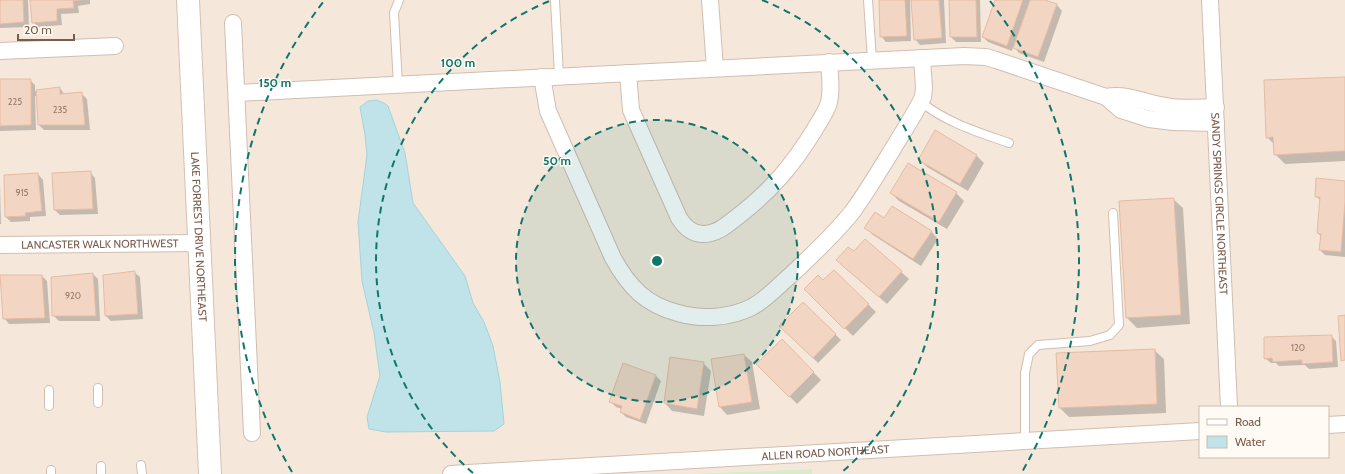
<svg xmlns="http://www.w3.org/2000/svg" width="1345" height="474" font-family="Cabin,sans-serif">
<style>
.residential{fill:#f5e8da;fill-rule:evenodd}
.green{fill:#d8ecc9}
.water{fill:#bfe3e8;stroke:#a5d3da}
.shadow{fill:#0003}
.building{fill:#f3d5c3;stroke:#e6bba3}
.lines{fill:none;stroke-linecap:round;stroke-linejoin:round}
.lane-casing{stroke:#d1beb0;stroke-width:10}
.street-casing{stroke:#d1beb0;stroke-width:18}
.secondary-casing{stroke:#d6c0b0;stroke-width:24}
.lane{stroke:#fff;stroke-width:8}
.street{stroke:#fff;stroke-width:16}
.secondary{stroke:#fff;stroke-width:22}
.ring{fill:none;stroke:#0f766e;stroke-width:2;stroke-dasharray:7 5}
.labels{text-anchor:middle;stroke-width:3;stroke-linejoin:round;paint-order:stroke}
.number-label{font-size:9px;fill:#987a6a}
.street-label{font-size:11px;fill:#7a5c4d;stroke:#fffaf3}
.centre{fill:#0f766e;stroke:#fffaf3;stroke-width:2}
.ring-label{font-size:12px;text-anchor:middle;font-weight:bold;fill:#0f766e;stroke:#fffaf3;stroke-width:3;stroke-linejoin:round;paint-order:stroke}
</style>
<rect width="100%" height="100%" fill="#fdf6ec"/>
<path class="residential" d="M0,0H1345V474H812V469L686,474H0ZM1200,407H1328V457H1200Z"/>
<path class="green" d="M812,469V474H686Z"/>
<path class="water" d="M377,100L384,103L388,106L405,153L413,203L465,276L473,303L484,322L493,346L500,382L504,424L494,431L386,432L369,429L367,417L380,376L374,333L362,281L358,222L367,155L365,135L360,107L368,101Z"/>
<path class="shadow" d="M0,0H28L29,27L0,28Z
M31,0H90V4L78,6L79,13L61,14L62,25L38,27L33,22Z
M880,0H910L911,41L886,42L881,36Z
M912,0H944L946,43L920,45L915,39Z
M950,0H980L981,42H956L951,37Z
M996,0H1043L1057,5L1062,11L1044,62L1019,53L1013,46L1012,51L988,42L983,37Z
M1345,78V161L1285,164L1275,154V145L1267,137Z
M0,80H30L35,85V91L60,88L65,95L81,93L87,99L90,130H44L39,125L37,96H35L36,130L0,131Z
M935,132L977,156L984,163L968,191L927,167L919,159Z
M909,165L956,193L964,201L947,229L899,201L891,193Z
M90,172L95,178L98,214L60,215L55,210L53,174Z
M38,174L43,180L46,216L30,217V221L11,222L6,217Z
M1345,182V257L1325,255L1320,250L1321,237L1318,233L1321,201L1316,196Z
M0,184L1,224H0Z
M1173,199L1183,208L1190,324L1137,328L1127,318Z
M885,219L931,231L938,239L921,266L873,235L866,228Z
M865,240L909,279L887,304L845,268L854,253Z
M834,271L876,312L853,336L805,289L823,282Z
M134,272L140,277L143,319L111,321L106,316Z
M93,274L98,279L100,321H59L53,315Z
M42,276L47,281L50,323L9,324L4,318Z
M803,303L841,340L818,363L781,326Z
M1331,336L1336,341L1338,367L1309,369L1305,365L1279,366L1276,363H1271L1265,358Z
M782,341L821,380L797,404L758,364Z
M1154,350L1164,359L1166,413L1069,417L1060,408Z
M744,355L752,362L760,409L727,415L720,407L712,360Z
M703,363L711,371L704,416L672,411L665,403Z
M624,365L656,376L661,381L646,424L626,417L621,412L622,409L616,407L611,402Z"/>
<path class="building" d="M0,0H23L24,22L0,24Z
M30,0H80L73,1L74,8L57,9V21L32,23Z
M879,0H905L907,36L880,37Z
M911,0H939L942,38L914,40Z
M949,0H976L977,37H950Z
M995,0H1023L1007,46L982,37Z
M1030,0H1045L1057,4L1038,57L1013,48Z
M1345,77V151L1274,155L1273,137L1266,138L1264,80Z
M0,79H31V125L0,126Z
M60,87V94L82,92L85,125H38L36,90Z
M935,130L977,155L960,184L918,160Z
M908,163L957,192L939,222L890,193Z
M91,171L93,209L54,210L52,173Z
M38,173L42,211L25,213L26,216L5,217L4,175Z
M1316,178L1345,181V202L1341,252L1319,250L1321,234L1317,233L1320,197H1315Z
M1174,198L1181,315L1126,318L1119,201Z
M892,206L932,231L913,259L864,228L875,212L884,218Z
M865,239L902,271L879,297L836,260L848,247L854,251Z
M834,270L869,304L844,329L804,289L818,275L823,280Z
M135,271L138,314L105,316L103,275Z
M93,273L96,316H52L51,277Z
M0,275H42L45,318L3,319Z
M803,302L836,334L813,358L779,326Z
M1345,315V360L1341,361L1338,316Z
M1332,335L1333,362L1302,364V360L1273,362L1272,358L1264,359V337Z
M782,339L814,372L789,397L756,364Z
M1155,349L1157,404L1059,408L1056,353Z
M744,354L752,402L719,407L711,359Z
M670,357L704,362L697,409L664,403Z
M623,363L656,375L640,420L620,412L622,406L609,402Z"/>
<g class="lines">
<g class="lane-casing">
<path id="lane" d="M555,0L559,76
M868,0L872,60
M398,85L394,13L399,0
M921,102C947,123 978,132 1009,143
M98,388V403
M49,390V406
M1025,441V373L1029,354L1038,345L1090,341L1110,335L1119,325L1113,213
M141,465L142,474
M101,466V474
M51,470V474"/>
</g>
<g class="street-casing">
<g id="street">
<path d="M710,0L715,68"/>
<path id="s1" d="M1210,0L1229,407"/>
<path d="M233,23L252,433"/>
<path d="M0,51L115,46"/>
<path d="M628,73L631,110L679,218C684,226 692,234 703,234C717,234 727,225 737,217C771,191 793,165 815,129C820,120 827,111 829,102C832,90 830,75 829,62"/>
<path d="M542,77L548,111L613,258C629,287 646,305 678,313C702,320 730,318 752,307C767,299 779,285 792,274C813,254 835,234 853,211C868,190 881,168 894,147C904,130 915,114 923,97L924,88L922,58"/>
<path d="M237,93L964,56L986,57L996,60L1106,97L1121,110L1149,119L1173,122L1216,123"/>
<path d="M1106,97C1130,93 1144,103 1166,106C1182,109 1199,108 1216,107"/>
<path id="s2" d="M0,245L199,243"/>
<path d="M1328,425L1345,424"/>
<path id="s3" d="M451,474L1200,431"/>
</g>
</g>
<g class="secondary-casing">
<g id="secondary">
<path id="s4" d="M188,0L210,474"/>
</g>
</g>
<use href="#lane" class="lane"/>
<use href="#street" class="street"/>
<use href="#secondary" class="secondary"/>
</g>
<circle cx="657" cy="261" r="141" fill="#0f766e" fill-opacity=".12"/>
<g class="ring">
<circle cx="657" cy="261" r="141"/>
<path d="M473 473A281 281 0 0 1 552 0M762 0A281 281 0 0 1 841 473"/>
<path d="M292 472A422 422 0 0 1 324 1M990 1A422 422 0 0 1 1022 472"/>
</g>
<g class="labels">
<g class="number-label">
<text x="15" y="105">225</text>
<text x="60" y="113">235</text>
<text x="22" y="196">915</text>
<text x="73" y="299">920</text>
<text x="1298" y="351">120</text>
</g>
<g class="street-label">
<text dy="4" stroke="none"><textPath href="#s1" startOffset="204">SANDY SPRINGS CIRCLE NORTHEAST</textPath></text>
<text dy="4" stroke="none"><textPath href="#s4" startOffset="237">LAKE FORREST DRIVE NORTHEAST</textPath></text>
<text dy="4" stroke="none"><textPath href="#s2" startOffset="100">LANCASTER WALK NORTHWEST</textPath></text>
<text dy="4" stroke="none"><textPath href="#s3" startOffset="375">ALLEN ROAD NORTHEAST</textPath></text>
</g>
</g>
<circle cx="657" cy="261" r="6" class="centre"/>
<g class="ring-label">
<text x="458" y="67">100 m</text>
<text x="275" y="87">150 m</text>
<text x="557" y="165">50 m</text>
</g>
<rect x="1199" y="406" width="130" height="52" fill="#fffaf3" stroke="#cabbb1"/>
<rect x="1207" y="419" width="20" height="6" fill="#ffffff" stroke="#cabbb1"/>
<text x="1235" y="426" font-size="12" fill="#7a5c4d">Road</text>
<rect x="1207" y="436" width="20" height="12" fill="#bfe3e8" stroke="#cabbb1"/>
<text x="1235" y="446" font-size="12" fill="#7a5c4d">Water</text>
<path d="M18 34v6h56v-6" fill="none" stroke="#7a5c4d" stroke-width="2"/>
<text x="24" y="34" font-size="12" fill="#7a5c4d" stroke="#fffaf3" stroke-width="3" paint-order="stroke">20 m</text>
</svg>
